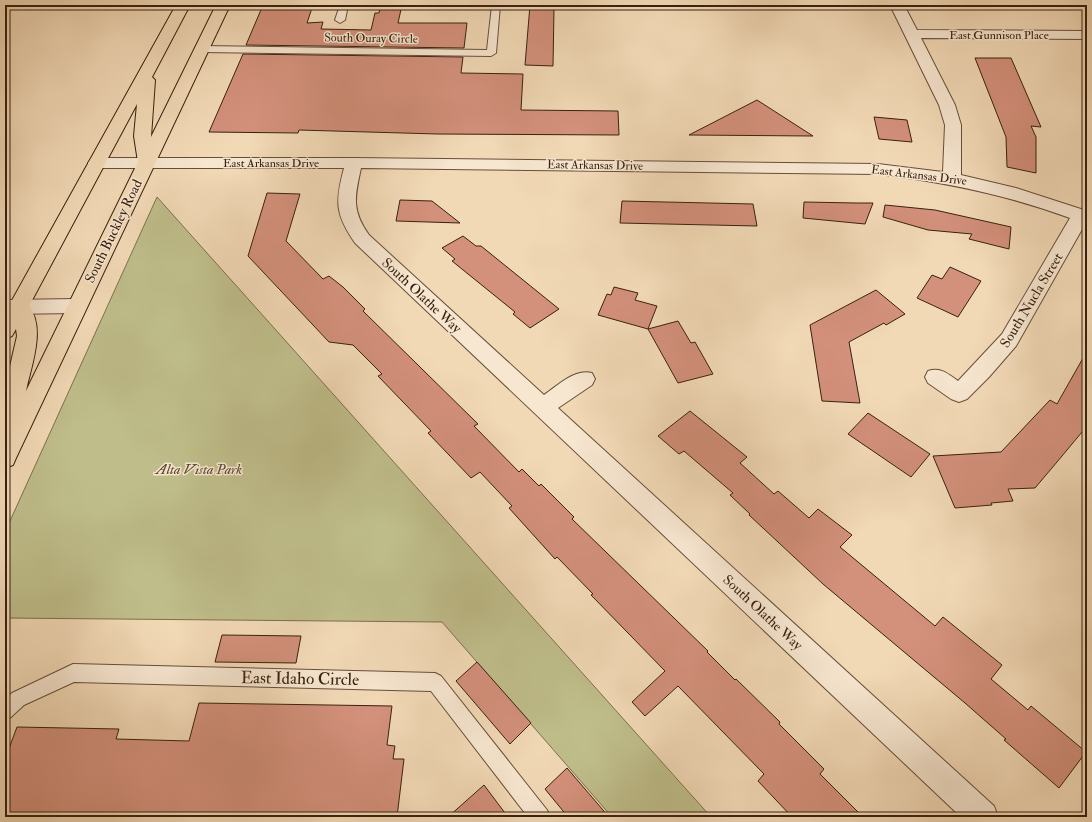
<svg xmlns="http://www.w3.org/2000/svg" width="1092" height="822" font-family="'IM FELL Double Pica',serif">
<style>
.green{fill:#bfbe8b;stroke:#7c704d}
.building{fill:#d3907b;stroke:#38210f}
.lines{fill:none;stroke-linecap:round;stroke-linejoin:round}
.service-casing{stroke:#664f39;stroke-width:2}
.minor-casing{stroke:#664f39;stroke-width:2}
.primary-casing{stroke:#38210f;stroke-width:2}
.service{fill:#f7e6d0;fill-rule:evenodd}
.minor{fill:#f7e6d0;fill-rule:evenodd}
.primary{fill:#f2d9b6;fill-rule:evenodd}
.labels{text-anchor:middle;stroke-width:3;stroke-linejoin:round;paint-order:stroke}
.far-street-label{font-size:12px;fill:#38210f;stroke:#f7e6d0}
.street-label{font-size:14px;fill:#38210f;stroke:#f7e6d0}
.park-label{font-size:14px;font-style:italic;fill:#5a482e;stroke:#f7e6d0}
.near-street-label{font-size:17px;fill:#38210f;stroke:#f7e6d0}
</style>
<rect width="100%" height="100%" fill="#f2d9b6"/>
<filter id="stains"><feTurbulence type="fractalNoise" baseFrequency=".005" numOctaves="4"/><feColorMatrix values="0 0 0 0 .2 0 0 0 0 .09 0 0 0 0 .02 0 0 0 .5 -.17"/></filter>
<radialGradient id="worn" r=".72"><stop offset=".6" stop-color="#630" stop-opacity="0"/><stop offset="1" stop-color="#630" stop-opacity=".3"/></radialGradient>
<path class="green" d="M157,197L711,817H612L442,622L5,618V532Z"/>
<path class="building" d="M263,5H313L307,23L323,22L321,29L371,30L375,13H379L381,5H402L398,23H467L464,48L246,45Z
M530,5H551V8L554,9L553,66L525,65Z
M243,54L463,57L461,73L523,74L521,110L618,111L619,135L437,134L299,130L298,133L209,132Z
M975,58H1011L1041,127L1031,126L1036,137V173L1007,167L1006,137Z
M757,100L813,136L689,135Z
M874,117L907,120L912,142L879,139Z
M267,193L300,194L286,241L323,279L329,276L343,287L365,309L363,311L478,424L474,426L519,472L522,469L539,486L541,484L574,517L572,519L708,651L707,652L735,680L736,679L780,722L779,724L824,769L820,774L863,817H792L758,781L764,774L678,686L645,716L632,702L665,671L591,595L593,594L557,557L555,559L509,508L512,506L480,472L471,478L428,433L431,431L378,376L382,374L353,345L329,342L248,256Z
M400,200L432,201L460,223L396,221Z
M622,201L753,204L757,226L620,223Z
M804,202L856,203H873L865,224L803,218Z
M885,205L935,210L1011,227L1009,249L969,239L972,234L928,230L883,217Z
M463,236L476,246H481L559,309L530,328L513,314L515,312L452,261L455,259L442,248Z
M950,267L981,281L958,317L917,298L932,275L942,279Z
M614,287L638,293L635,300L657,306L648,329L598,315L607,294L611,295Z
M876,290L905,314L886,325L884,323L849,342L860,403L822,401L810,325Z
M678,321L691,343L695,342L713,374L678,383L648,329Z
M1087,351V426L1057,462L1035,488L1008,489L1013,501L991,503L992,505L955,508L933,456L1001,452L1050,400L1057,404Z
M690,411L747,457L740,463L774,494L778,491L809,518L818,509L852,535L840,547L935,626L943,617L1002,665L991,679L1028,710L1031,706L1086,752L1059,788L1004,740L1006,739L965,703L823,584L749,515L750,514L730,495L733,493L684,451L679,454L658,436Z
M868,413L930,454L911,477L848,434Z
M222,635L301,636L296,663L215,662Z
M477,662L531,723L510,744L456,681Z
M199,703L392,706L387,745L395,746L393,759H404L397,817H5V759L17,727L119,729L116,739L189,741Z
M567,768L609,817H568L545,789Z
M484,785L508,817H448Z"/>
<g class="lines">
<g class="service-casing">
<path id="service" d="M340,5H348L345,20L340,23L335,20Z
M492,5H500L496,53L491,56L202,52L197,49L202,46L487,50Z
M73,664L435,673L441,676L547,810L550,817H528L431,691L74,682L24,705L11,717L5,720V699L12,693Z"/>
</g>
<g class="minor-casing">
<path id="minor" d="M890,5H904L917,30L1087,31V39L921,38L955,105L961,125V175L1016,188L1087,211V224H1085L1016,346L989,377L967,399L959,402L951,399L928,383L925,377L928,371C941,367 948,374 958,381L1002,334L1070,218C1008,195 944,182 878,174L361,168C355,196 351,210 369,235L544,395C557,386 575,368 592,373L595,379L592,385L558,408L994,806L998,817H961L355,243C335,214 335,202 344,168H97L91,167L88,163L91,159L97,158H354L878,164L943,172L945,125L939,105Z
M77,299L84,301L87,306L84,311L77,313L5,314V300Z"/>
</g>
<g class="primary-casing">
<path id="primary" d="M176,5H190L152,77L155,80L151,137L216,5H230L16,458L13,465L5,468V388L17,336L16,329L12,336L5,339V313ZM137,104L134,136L138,162L26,391C31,366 46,329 29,306Z"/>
</g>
<use href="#service" class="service"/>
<use href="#minor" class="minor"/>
<use href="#primary" class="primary"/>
</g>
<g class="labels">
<g class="far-street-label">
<text x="999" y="39">East Gunnison Place</text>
<text transform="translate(371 38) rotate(1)" y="4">South Ouray Circle</text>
<text x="271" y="167">East Arkansas Drive</text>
<text transform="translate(595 165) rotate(1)" y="4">East Arkansas Drive</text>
<text transform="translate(919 175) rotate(7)" y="4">East Arkansas Drive</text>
</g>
<g class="street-label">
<text transform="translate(113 231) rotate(-64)" y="5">South Buckley Road</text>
<text transform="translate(422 295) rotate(43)" y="5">South Olathe Way</text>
<text transform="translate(1031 300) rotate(-59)" y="5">South Nucla Street</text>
<text transform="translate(763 612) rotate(43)" y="5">South Olathe Way</text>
</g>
<g class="park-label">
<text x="199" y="474">Alta Vista Park</text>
</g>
<g class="near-street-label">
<text transform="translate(300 678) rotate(1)" y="6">East Idaho Circle</text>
</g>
</g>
<rect width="1092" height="822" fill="none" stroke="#f2d9b6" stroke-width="20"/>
<rect x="6" y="6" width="1080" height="810" fill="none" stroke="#38210f" stroke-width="2"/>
<rect x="10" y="10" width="1072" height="802" fill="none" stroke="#38210f"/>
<rect width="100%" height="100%" filter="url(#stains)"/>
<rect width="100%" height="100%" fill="url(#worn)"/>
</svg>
